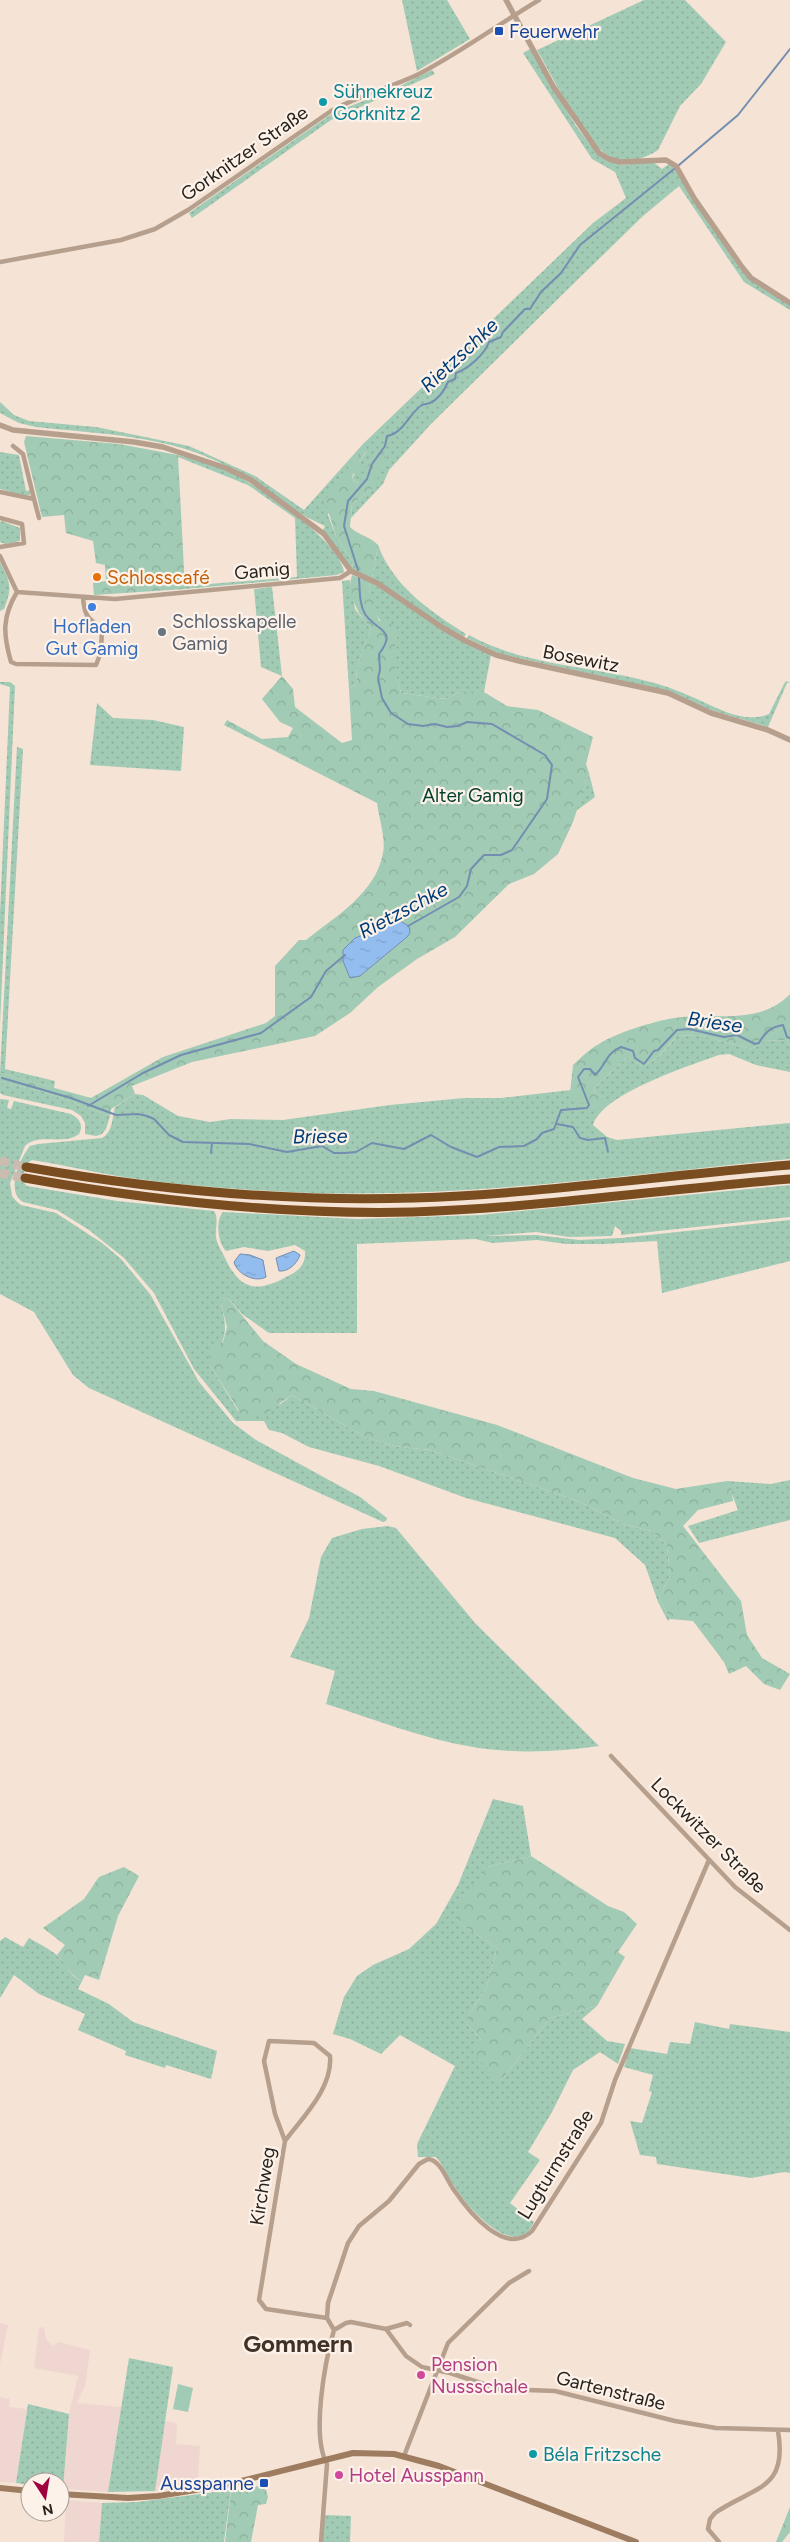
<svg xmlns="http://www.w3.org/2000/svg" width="790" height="2542" font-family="Figtree,sans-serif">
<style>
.commercial{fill:#f0d6d1}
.grass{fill:url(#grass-dots)}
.forest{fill:url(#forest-crowns);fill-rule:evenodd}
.pitch{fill:#a1cbb5}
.water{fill:url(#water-ripples);stroke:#738eb0}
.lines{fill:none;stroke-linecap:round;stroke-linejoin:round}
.stream{stroke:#738eb0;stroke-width:2}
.motorway-tunnel{stroke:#ccbcb0;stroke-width:9;stroke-dasharray:9 4.5;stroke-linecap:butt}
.minor{stroke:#b69f8c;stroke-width:4.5}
.tertiary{stroke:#b69f8c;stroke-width:5.5}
.secondary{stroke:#9d7c60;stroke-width:6}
.motorway{stroke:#7a4d20;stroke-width:9}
.transit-dot{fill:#1a4fb4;stroke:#fdf2e9;stroke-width:2}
.culture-dot{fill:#0f9aa8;stroke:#fdf2e9;stroke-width:2}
.food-dot{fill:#e8710a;stroke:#fdf2e9;stroke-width:2}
.shop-dot{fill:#3f7fe0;stroke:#fdf2e9;stroke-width:2}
.worship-dot{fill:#6b7280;stroke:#fdf2e9;stroke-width:2}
.hotel-dot{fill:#d1479c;stroke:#fdf2e9;stroke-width:2}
.labels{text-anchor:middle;stroke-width:4.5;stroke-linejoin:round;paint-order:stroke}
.transit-label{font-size:19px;fill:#164399;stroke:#fdf2e9;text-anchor:start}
.culture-label{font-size:19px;fill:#0d838f;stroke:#fdf2e9;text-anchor:start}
.street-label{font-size:19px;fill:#28221d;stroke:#fdf2e9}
.food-label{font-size:19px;fill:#c56008;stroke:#fdf2e9;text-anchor:start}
.worship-label{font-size:19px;fill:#5b616d;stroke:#fdf2e9;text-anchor:start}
.shop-label{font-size:19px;fill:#366cbe;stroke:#fdf2e9}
.park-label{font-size:19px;fill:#023e29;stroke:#fdf2e9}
.hotel-label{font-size:19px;fill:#b23c85;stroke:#fdf2e9;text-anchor:start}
.water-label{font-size:20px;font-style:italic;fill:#003d77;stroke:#fdf2e9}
.district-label{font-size:24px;font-weight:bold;fill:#403227;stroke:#fdf2e9}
</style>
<defs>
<pattern id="grass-dots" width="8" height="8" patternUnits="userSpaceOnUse" patternTransform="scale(1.25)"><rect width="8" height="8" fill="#a1cbb5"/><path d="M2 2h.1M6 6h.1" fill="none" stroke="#8bae9b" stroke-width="1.8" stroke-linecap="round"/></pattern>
<pattern id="forest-crowns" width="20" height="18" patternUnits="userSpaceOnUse" patternTransform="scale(1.25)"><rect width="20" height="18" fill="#a1cbb5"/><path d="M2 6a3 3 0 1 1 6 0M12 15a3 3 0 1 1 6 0" fill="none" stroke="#8bae9b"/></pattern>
<pattern id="water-ripples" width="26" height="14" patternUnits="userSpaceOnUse" patternTransform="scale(1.25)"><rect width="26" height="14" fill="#93bdef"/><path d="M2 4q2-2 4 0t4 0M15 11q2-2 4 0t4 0" fill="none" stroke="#7fa2cc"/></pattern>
</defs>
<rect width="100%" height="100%" fill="#f5e3d5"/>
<path class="commercial" d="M0,2323L8,2325L0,2364Z
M44,2327L46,2339L53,2346L58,2342L90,2350L86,2383L77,2403L122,2407L108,2492L63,2489L69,2414L78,2376L34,2368L39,2328Z
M0,2397L10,2399L9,2407L27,2409L16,2483L0,2482Z
M164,2421L177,2423L176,2444L200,2446L198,2482L187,2483L186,2487L155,2491Z
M66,2500L102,2503L99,2542H64Z"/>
<path class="grass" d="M402,0H447L470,39L417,71Z
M644,0H685L726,42L701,84L680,106L658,150C644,159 627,164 611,157C588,148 551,74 537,50Z
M530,49L576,126L598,155L621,165L653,162L662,169L669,164L673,166L740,269L749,279L790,305V310L744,282L679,186L643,216L566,291L431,424L389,470L383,484L351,518L352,504L374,488L375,453L359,483L352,480L359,462L367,451L346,469L328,515L336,536L352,561L353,570L323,530L325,526C290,511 262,485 228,467C171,435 99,434 36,427L19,423L0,413V402L14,415L29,421L96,427L189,446L255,476L304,510L363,444L593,223L626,198L615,172L592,159L523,53Z
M432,70L435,74L331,120L192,218L189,213L333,113L398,87Z
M0,452L19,455L26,491L31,490L30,495L25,496L0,489Z
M178,455C194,460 211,464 226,470C255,483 340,540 344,572L337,575L185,589L184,586L297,577L295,518L248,485L178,457Z
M2,521L20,528V541L5,544L0,542V522Z
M378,545C393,586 431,612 466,634L464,637L445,627L372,578Z
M0,562C10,583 13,586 4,609L0,611Z
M350,580L355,609L371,629L357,667L356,685L349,689L342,581Z
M370,582L491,655L484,692H460L446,699L401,693L393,665L394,645L373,608L369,589Z
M272,587L282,676L261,667L254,589Z
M469,635C537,673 620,664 690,696C715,706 742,725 769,714L784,684L786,681L790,683H787L768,727L711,710L669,691L514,657L498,653L467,638Z
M0,682H10L15,686L0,1024V914L10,687L0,684Z
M97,703L113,718L153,720L184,727L181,771L90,765Z
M17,747L23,749L5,1069L55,1081L54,1088L0,1073Z
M589,773L595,797L576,811Z
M699,1035L751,1049L765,1041L786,1040L790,1045V1072L756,1065L729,1054L719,1055C689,1066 603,1093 593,1125L607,1137L617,1140L790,1123V1159C624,1175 456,1200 289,1192C232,1189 174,1185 117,1176C89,1171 58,1164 32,1160L26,1164L22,1181L27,1186L117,1201L214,1211C219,1218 215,1228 216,1237C217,1245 222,1251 225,1258C241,1292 258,1293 290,1275C300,1270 306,1263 305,1251L295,1245L268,1251L244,1247L226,1251C218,1243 215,1221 223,1212L357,1219L480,1215L790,1185V1217L621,1235V1231L615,1226L612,1236L569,1237L536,1232L484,1236L536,1235L579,1240L621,1238L790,1220V1261L662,1293L657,1241L604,1244H566L537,1240L493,1243L475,1239L357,1244V1333H269L242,1314L227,1297L221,1304C229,1335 225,1338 210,1365L238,1411L281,1404L292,1395L365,1437L394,1446L430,1450L578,1501L623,1524L651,1531L667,1545L670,1576L659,1598L670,1619L668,1621L658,1602L645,1565L615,1538L466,1498L379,1466L309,1447L282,1433L269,1430L264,1421H236L194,1369L154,1293L124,1258L89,1230L57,1210L23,1202C5,1192 20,1158 30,1146L38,1144L102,1138C113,1132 112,1118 115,1107L135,1094L143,1095L178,1116L210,1122L231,1119L283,1120L390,1105L464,1098H501L571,1090V1093L605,1098L595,1094L594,1088L627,1057C631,1059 637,1064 642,1065C653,1066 671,1044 676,1036Z
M0,1082L41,1091L110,1116L106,1129L102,1134L96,1136L85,1134V1123L81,1116L72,1110L3,1095L0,1093Z
M0,1099L9,1100L7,1108L11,1109L14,1101L71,1114C79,1118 84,1125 79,1134C64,1146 39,1132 25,1146L10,1183L12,1196L16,1201L21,1205L56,1213L102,1243L121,1259L150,1294L199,1382L233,1423L256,1440L360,1497L387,1518L386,1521L383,1522L89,1388L73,1375L34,1312L0,1294Z
M790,1480V1520L699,1543L688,1526L738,1510L727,1481L771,1484Z
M388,1526L396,1528L475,1623L599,1746C558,1752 515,1754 473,1747C423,1739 374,1719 326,1704L335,1671L290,1657L309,1618L321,1557L332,1538L362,1529Z
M493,1799L523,1806L531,1856L487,1867L459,1923L497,1948L487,1986L465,2021L481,2040L500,2082L550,2018L597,2006L582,2019L607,2041L625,2044L618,2064L600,2052L573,2070L552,2112L528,2152L540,2160L510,2203L534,2222C532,2226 529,2232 525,2234C503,2248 465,2204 455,2187C448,2178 444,2166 436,2157H418L417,2144L455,2066L400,2035L381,2054L350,2039L333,2034L344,1997L357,1976L373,1965L409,1949L436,1924L458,1885Z
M5,1937L23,1947L29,1938C39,1944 52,1950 60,1958C70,1968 66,1973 82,1981L78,1989L109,2004L133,2022L217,2051L211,2079L166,2065L165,2068L125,2055L126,2051L78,2030L85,2014L39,1994L14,1975L0,1998V1941Z
M695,2022L729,2029L730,2024L790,2032V2173L784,2172L751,2178L657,2164L656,2157L640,2155L630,2121L642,2123L652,2092L649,2091L653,2075L624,2067L630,2048L667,2054L670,2042L690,2044Z
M129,2358L173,2367L155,2491L108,2492Z
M28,2404L69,2414L63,2489L60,2488V2482H30V2485L16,2483Z
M231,2490L224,2542H99L102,2503L137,2502Z
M323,2515L351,2516L350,2542H320Z"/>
<path class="forest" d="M26,436L119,444L178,455L185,589L94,595L93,583L106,581L105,565L96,563L93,541L66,533L64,515L42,517L24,442Z
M363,449L367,450L359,462L362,466L360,472L353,474L352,480L358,483L375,452L382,454L386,458L374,488L352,504L350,527C359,536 370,536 378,545L372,578L353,570L352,561L336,536L325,501L346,468Z
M352,575L370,582L369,589L379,621H388L399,632C390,653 395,671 401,693L446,699L460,692H484L507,706L538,710L593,737L586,764L589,773L573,822L558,854L534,874L509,884L455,937L417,959L378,987L350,1013L315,1036L192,1062L132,1086L135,1094L111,1109L110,1116L41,1091L0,1082V1073L91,1098L163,1057L266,1023L275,1016V966L299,940H306C335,917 376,893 383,853C386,839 379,818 377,803L224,725L227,720L262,739L288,737L293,728L280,722L262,699L282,676L293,689L295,707L342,743L352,740L349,689L356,685L357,667L371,629C359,614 346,596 352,575ZM400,921L407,937L360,976L355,938Z
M790,994V1045L786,1040L765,1041L751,1049L699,1035L676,1036C670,1044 653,1066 642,1065C637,1064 631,1059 627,1057L594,1088L595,1094L606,1098L602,1106L593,1111L570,1093L573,1065C581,1058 589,1049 599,1044C618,1032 652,1022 674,1018C714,1012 760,1026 790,994Z
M227,1297L263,1341L296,1364L351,1389L374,1391L497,1425L633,1478L676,1489L727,1481L731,1486L733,1501L698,1510L683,1526L741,1601L747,1635L762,1658L790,1674L780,1690L764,1684L746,1666L729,1674L724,1662L693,1621L670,1619L659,1598L670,1576L667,1545L651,1531L623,1524L578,1501L430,1450L394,1446L365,1437L292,1395L265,1414L244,1419L210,1365L209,1351L223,1342L227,1327L221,1304Z
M531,1856L608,1906L624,1912L637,1924L618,1952L625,1957L597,2006L550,2018L500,2082L473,2053L481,2040L465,2021L487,1986L497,1948L459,1923L460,1902L487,1867Z
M124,1867L139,1876L118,1916L99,1980L85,1975L82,1981C66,1972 68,1965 57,1955L65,1945L43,1928L84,1899L99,1877Z
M258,2486L266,2490L268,2497L266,2504L258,2505L251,2542H225L231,2491Z
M790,2507V2532L782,2542H776Z"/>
<path class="pitch" d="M178,2384L193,2388L188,2412L173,2409Z"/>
<path class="water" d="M400,921L409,926L410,933L407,937L360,976L350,978L343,961V950L355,938Z
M294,1251L300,1255C297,1264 288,1272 279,1271L276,1258Z
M240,1254L250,1255L263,1260L266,1277C255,1283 237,1274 234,1262Z"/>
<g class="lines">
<path class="stream" d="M679,165L738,115L790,49
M358,570L344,526L348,501L367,479L372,464L385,446L387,436C403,434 410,412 422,405C425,404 428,404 430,403C439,399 444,391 448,382L455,379L456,373C468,369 485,354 489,342L501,337L503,332L525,309H530L541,292L561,273L580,245L674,169
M359,578C360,590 359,604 365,614C377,632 398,629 379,654L380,670L378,678L382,698L391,713L408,724L423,726L435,724L447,727L458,726L467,722L492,724L545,755L552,765L547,799L512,850L501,855H484L471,869L467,886L459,897L408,926
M2,1078L71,1098L116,1115L138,1114L147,1116L154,1119L169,1135L183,1142L249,1144L287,1152L322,1146L334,1153H345L356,1152L372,1143L404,1149L431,1135L451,1147L477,1157L499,1147L524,1146L537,1139L542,1133L554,1129L561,1110L587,1108L589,1105L578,1077L584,1069H590L595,1075C606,1065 606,1053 621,1047L633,1051L635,1058L644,1064L654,1051L658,1050L677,1030L689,1029L724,1037L737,1035L755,1044L759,1043C765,1032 771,1027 783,1025L787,1037L790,1038
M88,1106L143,1073L181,1055L261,1033L311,997L326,971L345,955
M557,1124L573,1127L580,1138L588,1140L605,1138L608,1152
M211,1153L212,1143"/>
<path class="motorway-tunnel" d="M0,1161L26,1167
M0,1173L25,1178"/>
<path class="minor" d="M0,262L121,240L155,229L188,210L331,111C359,95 390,88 419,74C461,52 499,24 539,0
M0,492L34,499L23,454L13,446
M34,499L39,518
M0,518L22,524L24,543L0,547
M0,556L17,592L115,599L340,578L351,571
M17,592C2,617 3,634 11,662L16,664L96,665L101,652L102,628C87,619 84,614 83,597
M611,1756L735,1887L790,1930
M285,2141C302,2118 333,2088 330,2056L314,2043L269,2041L264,2061L275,2114L285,2141L259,2300L266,2309L327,2318
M386,2329L406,2356L422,2367L450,2373L499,2389L555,2391L675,2421L716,2428L790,2430
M334,2330L346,2323L351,2322L386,2329L407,2323L410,2325
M404,2456L448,2343L509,2283L529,2271
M321,2542L327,2464C311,2436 325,2361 334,2330L327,2318L328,2303L348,2243L359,2226L389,2201L419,2164L428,2159C441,2160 447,2181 454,2190C469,2212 505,2257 532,2231L601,2123L615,2080L709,1860
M719,2542L708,2529L710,2519L715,2513C755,2486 788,2490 778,2431"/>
<path class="tertiary" d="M506,0L553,86L599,153L609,159L620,162L666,160L676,166L694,198L742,267L751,278L790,303
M0,425L13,430L134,442L163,447L226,468L251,480L324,534L351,571L377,583L443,628L464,640L496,655L519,661L668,693L711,713L768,730L790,740"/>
<path class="secondary" d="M0,2488L30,2491
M60,2494L128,2498L158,2496L221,2486L353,2453L394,2454L439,2466L636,2542"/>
<path class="motorway" d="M26,1167C155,1190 283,1202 414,1198C540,1194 664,1175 790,1165
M25,1178C153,1201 282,1215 413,1212C539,1208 664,1189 790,1179"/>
</g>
<g class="transit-dot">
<rect x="494" y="26" width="10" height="10" rx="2.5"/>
<rect x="259" y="2478" width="10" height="10" rx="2.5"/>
</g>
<g class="culture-dot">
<circle cx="323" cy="102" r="5"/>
<circle cx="533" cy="2454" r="5"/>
</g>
<circle class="food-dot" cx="97" cy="577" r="5"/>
<circle class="shop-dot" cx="92" cy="607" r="5"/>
<circle class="worship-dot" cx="162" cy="632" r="5"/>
<g class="hotel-dot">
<circle cx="421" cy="2375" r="5"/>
<circle cx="339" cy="2475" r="5"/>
</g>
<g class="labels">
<g class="transit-label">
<text x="509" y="38">Feuerwehr</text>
<text x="254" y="2490" text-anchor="end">Ausspanne</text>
</g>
<g class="culture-label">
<text x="333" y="98">Sühnekreuz<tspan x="333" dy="22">Gorknitz 2</tspan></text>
<text x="543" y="2461">Béla Fritzsche</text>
</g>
<g class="street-label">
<text transform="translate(244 153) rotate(-35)" y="7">Gorknitzer Straße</text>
<text transform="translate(262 570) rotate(-5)" y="7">Gamig</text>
<text transform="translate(581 658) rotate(11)" y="7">Bosewitz</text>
<text transform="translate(709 1835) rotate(45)" y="7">Lockwitzer Straße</text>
<text transform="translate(555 2164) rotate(-58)" y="7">Lugturmstraße</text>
<text transform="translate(262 2186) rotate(-81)" y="7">Kirchweg</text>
<text transform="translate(611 2390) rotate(14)" y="7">Gartenstraße</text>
</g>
<g class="food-label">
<text x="107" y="584">Schlosscafé</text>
</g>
<g class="worship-label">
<text x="172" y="628">Schlosskapelle<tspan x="172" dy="22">Gamig</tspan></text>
</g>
<g class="shop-label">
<text x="92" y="633">Hofladen<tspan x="92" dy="22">Gut Gamig</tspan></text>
</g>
<g class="park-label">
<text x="473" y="802">Alter Gamig</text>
</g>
<g class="hotel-label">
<text x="431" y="2371">Pension<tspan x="431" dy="22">Nussschale</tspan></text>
<text x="349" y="2482">Hotel Ausspann</text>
</g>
<g class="water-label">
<text transform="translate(459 355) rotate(-43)" y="7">Rietzschke</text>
<text transform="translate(403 910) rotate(-28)" y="7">Rietzschke</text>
<text transform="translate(715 1022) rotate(8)" y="7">Briese</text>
<text transform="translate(320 1136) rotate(-1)" y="7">Briese</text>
</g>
<g class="district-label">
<text x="298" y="2352">Gommern</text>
</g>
</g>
<g transform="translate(45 2497) rotate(168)"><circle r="24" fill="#fdf2e9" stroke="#a89f97"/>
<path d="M0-4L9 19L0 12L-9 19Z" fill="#9f0040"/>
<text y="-8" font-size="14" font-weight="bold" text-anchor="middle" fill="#28221d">N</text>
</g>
</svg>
